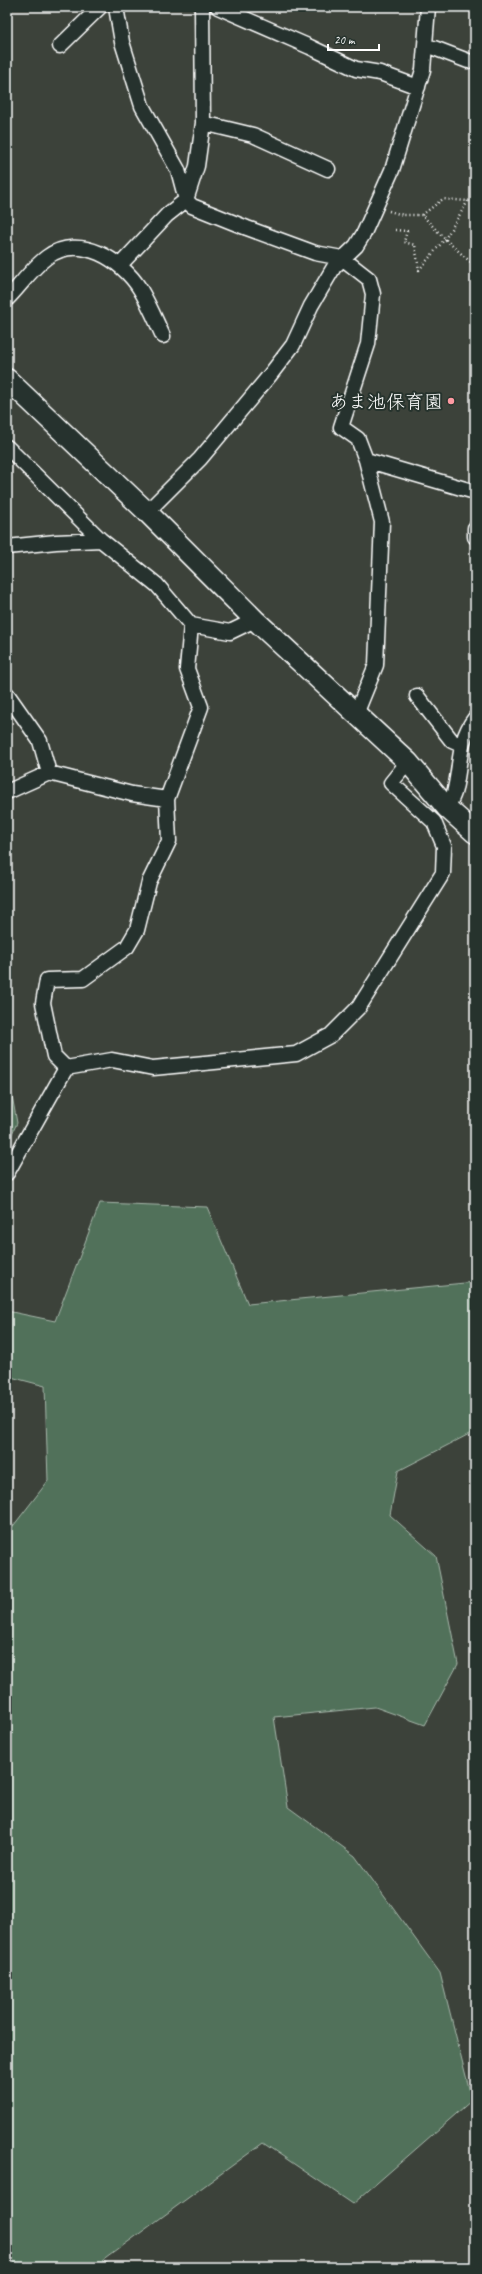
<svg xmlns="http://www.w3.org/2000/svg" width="482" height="2274" font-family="Caveat,'Klee One',sans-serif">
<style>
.green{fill:#51715a;stroke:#a8b8ac}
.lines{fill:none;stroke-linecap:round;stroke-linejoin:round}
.street-casing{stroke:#fff;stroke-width:17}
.secondary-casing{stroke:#fff;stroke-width:23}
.path{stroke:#fff;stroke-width:2.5;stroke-dasharray:1 3;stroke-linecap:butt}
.street{stroke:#26332d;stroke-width:14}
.secondary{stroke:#26332d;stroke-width:20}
.poi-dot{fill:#ff9aa2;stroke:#26332d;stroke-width:1.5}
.labels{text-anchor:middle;stroke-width:4;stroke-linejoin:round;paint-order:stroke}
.poi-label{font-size:19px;fill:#fff;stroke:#26332d;text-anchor:end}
</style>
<rect width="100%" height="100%" fill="#3c423a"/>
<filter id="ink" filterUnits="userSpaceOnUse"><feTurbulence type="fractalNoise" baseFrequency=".025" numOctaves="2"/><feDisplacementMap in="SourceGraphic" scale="8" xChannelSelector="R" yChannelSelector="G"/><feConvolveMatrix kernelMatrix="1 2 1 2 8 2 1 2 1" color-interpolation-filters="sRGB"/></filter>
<g filter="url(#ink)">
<path class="green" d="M7,1068L17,1123L7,1144Z
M100,1203L207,1207L248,1304L475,1282V1431L398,1471L390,1515L436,1556L458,1664L425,1725L375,1707L274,1717L288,1807L355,1856L440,1973L472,2100L353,2204L263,2143L102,2261L117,2267H7V1534L48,1481L45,1386L7,1376V1311L55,1321Z"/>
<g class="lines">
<g class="street-casing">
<path id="street" d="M116,7L122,42L142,106L178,170L186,200L167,215L120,265
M202,7L203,123L197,166L186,200L192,206L247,228L315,253L342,258L369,279L373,294L368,344L341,427L358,439L366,460L475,492
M218,7L310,47L356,69L380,73L418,87
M60,46L100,7
M425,46L434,48L468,61
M203,123L253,135L328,169
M7,299C20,286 32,268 47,257C80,233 122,260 140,289C149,304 156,321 163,336
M7,447L101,540L157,585L191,625L230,632L255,620
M147,512L200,459L270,375L293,345L311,306L334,267L356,246L364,233L392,170L423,70L428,7
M475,528V537
M7,547L56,542L101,540
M7,694L40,741L49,773L132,794L167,799
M417,696L452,741L461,745
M356,714L376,665L382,522L366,460
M7,792L49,773
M447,808C450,802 454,795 455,789C461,763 458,740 475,718
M66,1068L112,1060L153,1068L296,1054L331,1035L359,1007L443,873L444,846L434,822L391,783L408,762
M66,1068L54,1056L43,1003L47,980L83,979L127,947L137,930L149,882L169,841L167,799L201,707L187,669L191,625
M7,1173L66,1068"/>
</g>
<g class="secondary-casing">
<path id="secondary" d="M7,379L147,512L255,620L408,762L447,808L475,833"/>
</g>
<path class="path" d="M389,211L403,215H422L445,239L475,266
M422,215L443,199L468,201L475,198
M395,230L407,231L404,242L415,245L419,270L445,239L468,201"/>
<use href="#street" class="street"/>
<use href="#secondary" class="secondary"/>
</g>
</g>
<circle class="poi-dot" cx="451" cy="401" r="4"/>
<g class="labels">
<g class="poi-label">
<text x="443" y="408">あま池保育園</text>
</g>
</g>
<rect width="482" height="2274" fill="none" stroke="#26332d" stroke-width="24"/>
<rect x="12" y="12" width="458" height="2250" fill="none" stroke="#fff" stroke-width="1.5" filter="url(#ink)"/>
<path d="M328 44v6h51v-6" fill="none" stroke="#ffffff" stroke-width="2"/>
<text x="334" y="44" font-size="12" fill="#ffffff" stroke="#26332d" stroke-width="3" paint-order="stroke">20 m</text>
</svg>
